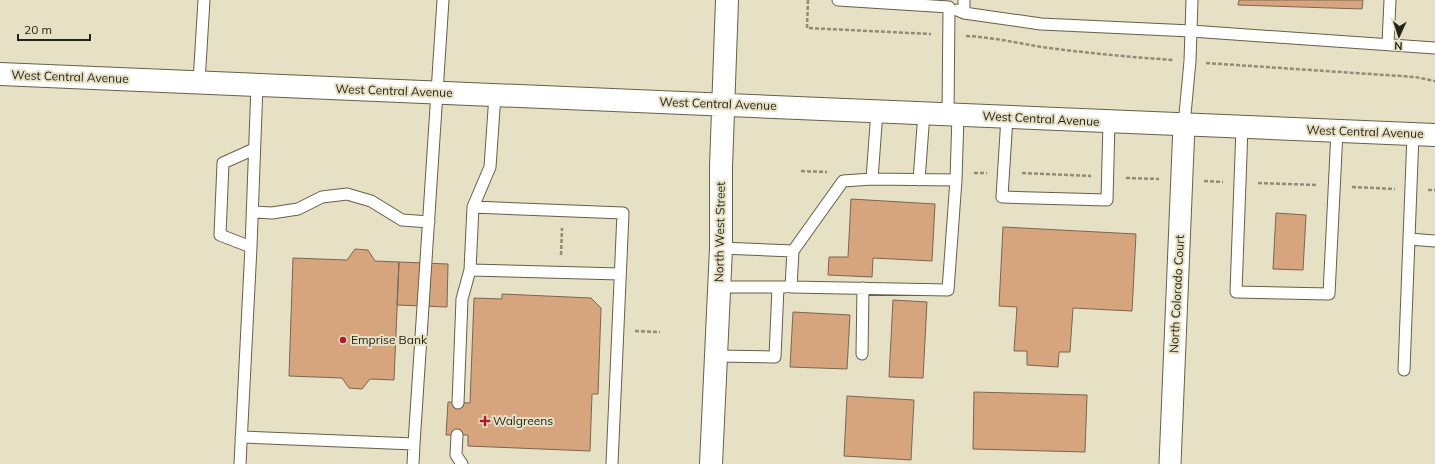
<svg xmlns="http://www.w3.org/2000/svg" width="1435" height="464" font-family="Mulish,sans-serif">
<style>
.building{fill:#d7a57d;stroke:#7b6554}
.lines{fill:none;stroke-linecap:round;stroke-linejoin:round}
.service-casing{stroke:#656047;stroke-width:13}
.minor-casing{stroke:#656047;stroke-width:23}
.secondary-casing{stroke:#656047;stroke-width:24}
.path{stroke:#908c77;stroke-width:2.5;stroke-dasharray:4 2;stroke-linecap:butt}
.service{stroke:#fff;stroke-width:11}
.minor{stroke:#fff;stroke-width:21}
.secondary{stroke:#fff;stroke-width:22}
.poi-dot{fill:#af1a37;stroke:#e6e0c4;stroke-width:1.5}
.labels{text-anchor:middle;stroke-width:4;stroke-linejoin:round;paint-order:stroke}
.street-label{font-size:12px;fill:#262419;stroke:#e6e0c4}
.poi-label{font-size:12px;fill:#262419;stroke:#e6e0c4;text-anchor:start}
</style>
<rect width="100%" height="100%" fill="#e6e0c4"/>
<path class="building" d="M1239,0H1363L1362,9L1238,5Z
M851,199L935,204L932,261L873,258L872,277L828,275L829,257H848Z
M1276,213L1306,215L1303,270L1273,269Z
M1003,227L1136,234L1132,311L1073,308L1070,352H1059L1058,367L1027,365V351H1014L1017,307L999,306Z
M355,249L368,250L375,261L399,262L394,380L370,379L362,389L349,388L342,378L289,376L293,258L347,260Z
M399,262L448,264L447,307L397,305Z
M502,294L591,298L601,308L598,394H592L590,451L468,446V435H446L448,402L470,403L474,298L502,299Z
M893,300L927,302L923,378L889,377Z
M793,312L850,315L847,369L790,367Z
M974,392L1087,395L1085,452L973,449Z
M847,396L914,400L911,460L844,456Z"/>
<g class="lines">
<g class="service-casing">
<path id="service" d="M838,0L949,7L948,115
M957,10L964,13V0
M964,13L1041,24L1191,31L1435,48
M1388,44L1390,0
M199,82L204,0
M495,95L490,167L473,207L623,213L612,464
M1007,117L1002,197L1107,200L1109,122
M1184,125L1190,61L1192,0
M1242,127L1236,292L1329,294L1337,131
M872,179L877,111
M919,180L924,113
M473,207L470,270L620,274
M252,212L272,213L298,209L322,197L347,194L371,201L402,220L429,222
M1409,239L1435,241
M251,247L220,235L223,163L254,149
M721,248L793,251L843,181L872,179L956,180L958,115
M793,251L791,287L948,290L956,180
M719,287H785
M862,354L863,288
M717,356L775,357L778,287
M1404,370L1413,134
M458,403L462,299L470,270
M457,435L456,455L462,464
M241,437L414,444L413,464
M414,444L443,0
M240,464L251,247L257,85"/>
</g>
<g class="minor-casing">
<path id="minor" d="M1170,464L1184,125"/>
</g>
<g class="secondary-casing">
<path id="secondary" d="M0,74L1435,135
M711,464L721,248V167L727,0"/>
</g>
<path class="path" d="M808,0L807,28L931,34
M966,36C992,37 1017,43 1042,47C1086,53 1129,57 1173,60
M1206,63L1415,77L1435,81
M801,171L827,172
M974,173H987
M1022,173L1091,176
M1126,178L1159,179
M1204,181L1223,182
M1258,183L1317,185
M1352,187L1395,189
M1428,190H1435
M561,255L562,228
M635,331L660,332"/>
<use href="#service" class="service"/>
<use href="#minor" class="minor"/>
<use href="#secondary" class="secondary"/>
</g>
<g class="poi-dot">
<circle cx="343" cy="340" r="4"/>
<path d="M483 415h4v4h4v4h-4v4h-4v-4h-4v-4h4z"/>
</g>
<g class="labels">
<g class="street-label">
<text transform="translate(70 77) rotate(2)" y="4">West Central Avenue</text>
<text transform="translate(394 91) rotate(2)" y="4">West Central Avenue</text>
<text transform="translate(718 104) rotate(2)" y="4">West Central Avenue</text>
<text transform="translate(1041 119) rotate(3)" y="4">West Central Avenue</text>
<text transform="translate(1365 132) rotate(2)" y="4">West Central Avenue</text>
<text transform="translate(720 232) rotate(-89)" y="4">North West Street</text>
<text transform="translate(1177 294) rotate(-87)" y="4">North Colorado Court</text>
</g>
<g class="poi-label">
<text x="351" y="344">Emprise Bank</text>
<text x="493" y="425">Walgreens</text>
</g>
</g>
<g transform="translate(1399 36) rotate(183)" stroke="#e6e0c4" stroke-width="3" paint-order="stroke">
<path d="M0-3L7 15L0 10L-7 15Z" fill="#262419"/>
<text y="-6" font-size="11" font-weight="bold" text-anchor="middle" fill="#262419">N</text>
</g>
<path d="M18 34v6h72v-6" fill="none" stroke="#262419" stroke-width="2"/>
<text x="24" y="34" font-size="12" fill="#262419" stroke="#e6e0c4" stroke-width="3" paint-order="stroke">20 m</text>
</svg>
